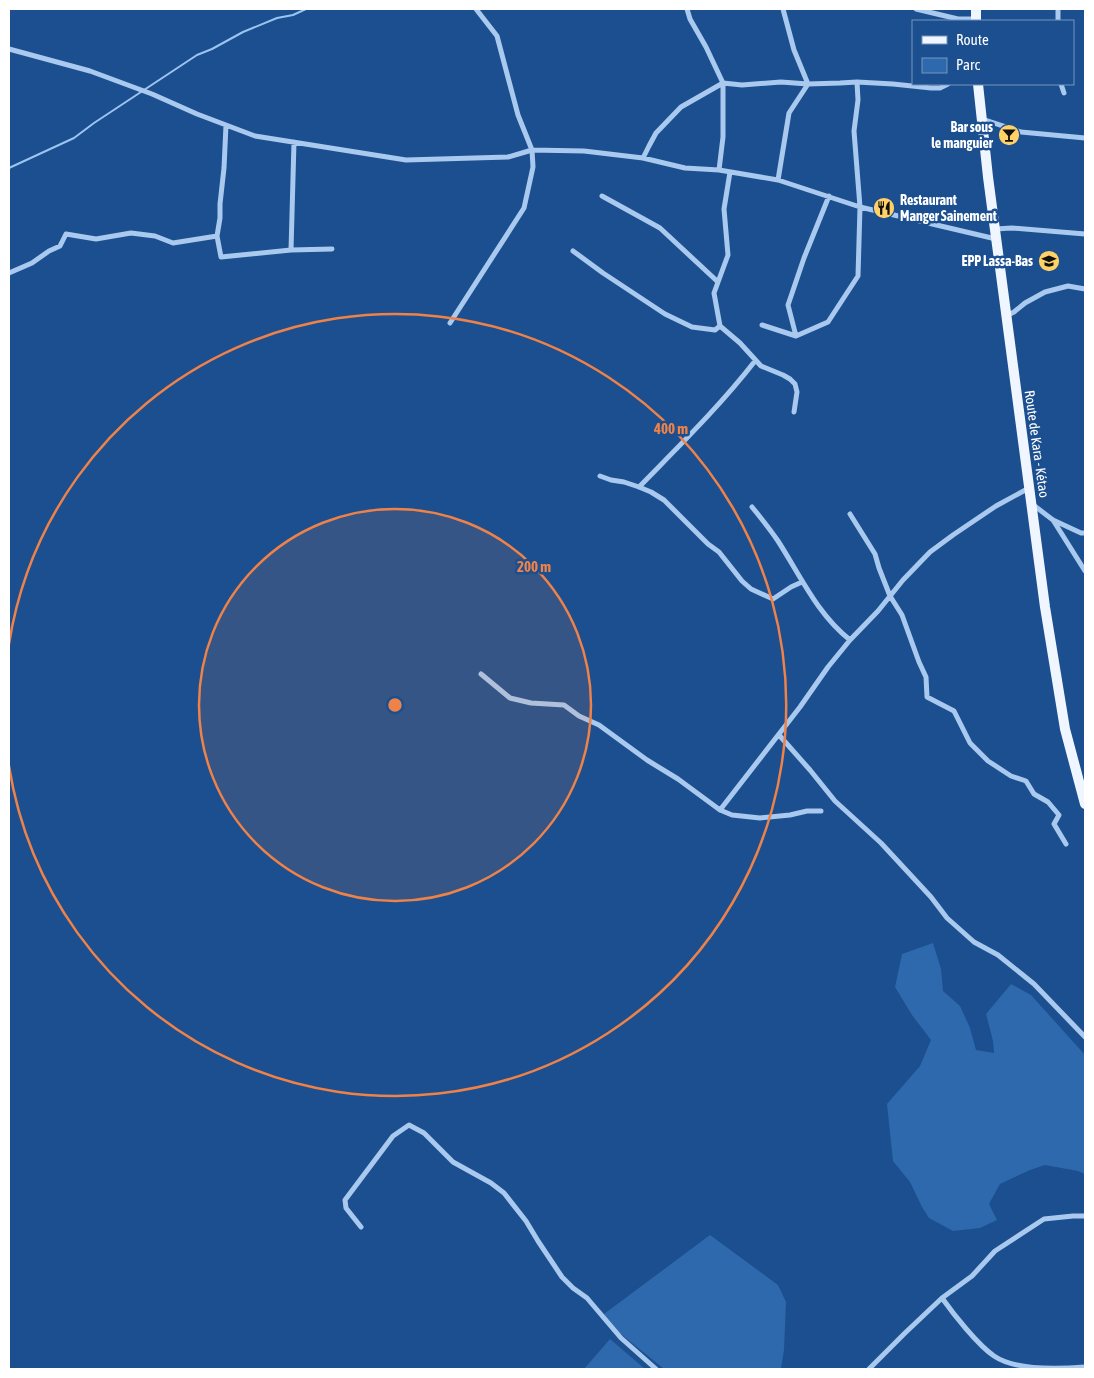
<svg xmlns="http://www.w3.org/2000/svg" width="1094" height="1378" font-family="'Asap Condensed',sans-serif">
<style>
.green{fill:#2e69ad}
.lines{fill:none;stroke-linecap:round;stroke-linejoin:round}
.stream{stroke:#9cc4f0;stroke-width:2}
.street{stroke:#a9c9ee;stroke-width:5}
.primary{stroke:#f0f6ff;stroke-width:10}
.ring{fill:none;stroke:#ee8249;stroke-width:2.5}
.labels{text-anchor:middle;stroke-width:5;stroke-linejoin:round;paint-order:stroke}
.poi-label{font-size:14px;font-weight:bold;fill:#fff;stroke:#1b4f8f;text-anchor:end}
.street-label{font-size:14px;fill:#fff;stroke:#1b4f8f}
.centre{fill:#ee8249;stroke:#1b4f8f;stroke-width:2.5}
.ring-label{font-size:15px;text-anchor:middle;font-weight:bold;fill:#ee8249;stroke:#1b4f8f;stroke-width:5;stroke-linejoin:round;paint-order:stroke}
</style>
<rect width="100%" height="100%" fill="#1b4f8f"/>
<path class="green" d="M933,943L941,969L943,991L960,1006L970,1028L976,1050L994,1053L993,1041L986,1014L1011,984L1031,995L1085,1055V1174L1078,1171L1045,1165L1030,1170L1000,1184L989,1204L997,1220L980,1228L953,1231L929,1218L922,1207L910,1182L893,1161L887,1104L920,1066L931,1040L912,1015L895,987L902,954Z
M710,1235L778,1285L786,1302L784,1350L781,1369H664L600,1317Z
M610,1339L645,1369H584Z"/>
<g class="lines">
<path class="stream" d="M9,168L74,138L94,123L197,55L212,49L243,32L277,18L293,15L306,9"/>
<path class="street" d="M687,9L690,19L706,47L723,83L742,85L781,82L808,84L840,83L857,82L893,84L931,88H940L948,84
M916,9L958,19H976
M1058,21V9
M9,49L90,71L152,94L197,114L255,136L406,160L508,157L532,150L584,151L643,158L685,168L719,170L778,180L860,207L854,131L858,100L857,82
M1061,84L1064,93
M982,119L1021,132L1085,138
M226,125L224,168L220,204V218L217,236L221,257L291,250L332,249
M643,158L649,146L656,133L681,107L723,83
M719,170L723,137V83
M730,172L724,209L728,255L714,293L720,326L740,343L761,366L783,375L790,379L795,384L797,392L794,412
M778,180L789,113L808,84L794,50L783,9
M602,196L660,228L718,282
M995,229L1012,228L1085,234
M291,250L294,142
M573,251L603,273L665,314L692,327L715,330L720,326
M9,273L32,263L49,251L60,246L66,234L96,239L131,233L155,236L173,243L217,236
M1006,316L1014,312L1025,303L1045,292L1068,286L1085,289
M450,323L524,208L533,167L532,150L518,115L497,36L476,9
M762,325L796,336L828,322L858,276L860,207L996,239
M796,336L788,305L804,258L829,196
M600,476L611,480L624,482L639,487L651,492L664,500L708,544L719,552L742,581L751,589L773,599L791,587L802,582
M639,487C679,446 720,406 755,361
M1032,504L1053,520L1081,533H1085
M752,507C761,518 770,529 778,541C800,575 817,614 850,640
M850,514L875,554L879,568L890,596L902,615L919,662L926,677L927,697L954,711L970,743L988,761L1011,776L1026,781L1034,794L1048,802L1059,815L1054,824L1066,844
M1053,520L1085,571
M481,674L510,698L531,703L564,705L579,716L599,725L647,760L678,779L720,810L732,815L760,818L790,815L807,811H821
M779,735L810,770L835,801L881,843L931,897L947,918L974,942L998,955L1034,984L1085,1037
M720,810L800,707L828,667L850,640L878,611L903,580L930,552L953,535L996,506L1029,488
M361,1227L346,1208L345,1200L393,1136L409,1125L424,1133L453,1162L491,1183L504,1193L526,1221L538,1241L562,1277L573,1288L587,1298L621,1338L656,1369
M942,1298C954,1315 978,1345 994,1356C1016,1371 1060,1369 1085,1367
M869,1369L905,1333L942,1298L972,1276L995,1251L1044,1219L1073,1216H1085"/>
<path class="primary" d="M976,9V21
M978,84L988,177L1045,607L1065,729L1085,804"/>
</g>
<circle cx="395" cy="705" r="196" fill="#ee8249" fill-opacity=".12"/>
<g class="ring">
<circle cx="395" cy="705" r="196"/>
<path d="M9 644A391 391 0 1 1 9 766"/>
</g>
<defs>
<g id="bar-disc" transform="scale(1.125)"><circle r="9.5" fill="#ffd166" stroke="#1b4f8f"/><path d="M-6-5H6L.8 .8V4.5H3.5V6h-7V4.5H-.8V.8Z" fill="#111"/></g>
<g id="restaurant-disc" transform="scale(1.125)"><circle r="9.5" fill="#ffd166" stroke="#1b4f8f"/><path d="M-5-6h1v4h1v-4h1v4h1v-4h1v5L-1.5 .5V6h-2V.5L-5-1ZM5-6V6H3V1.5H1.5Q1.5-4 5-6Z" fill="#111"/></g>
<g id="school-disc" transform="scale(1.125)"><circle r="9.5" fill="#ffd166" stroke="#1b4f8f"/><path d="M0-5L7-2L0 1L-7-2ZM-4 1L0 2.5L4 1V4Q0 6-4 4Z" fill="#111"/></g>
</defs>
<g fill-rule="evenodd">
<use href="#bar-disc" x="1009" y="135"/>
<use href="#restaurant-disc" x="884" y="208"/>
<use href="#school-disc" x="1049" y="261"/>
</g>
<g class="labels">
<g class="poi-label">
<text x="993" y="132">Bar sous<tspan x="993" dy="16">le manguier</tspan></text>
<text x="900" y="205" text-anchor="start">Restaurant<tspan x="900" dy="16">Manger Sainement</tspan></text>
<text x="1033" y="266">EPP Lassa-Bas</text>
</g>
<g class="street-label">
<text transform="translate(1037 444) rotate(82)" y="5">Route de Kara - Kétao</text>
</g>
</g>
<circle cx="395" cy="705" r="8" class="centre"/>
<g class="ring-label">
<text x="671" y="434">400 m</text>
<text x="534" y="572">200 m</text>
</g>
<rect width="1094" height="1378" fill="none" stroke="#ffffff" stroke-width="20"/>
<rect x="912" y="20" width="162" height="65" fill="#1b4f8f" stroke="#7695bc"/>
<rect x="922" y="36" width="25" height="8" fill="#f0f6ff" stroke="#7695bc"/>
<text x="956" y="45" font-size="15" fill="#ffffff">Route</text>
<rect x="922" y="58" width="25" height="15" fill="#2e69ad" stroke="#7695bc"/>
<text x="956" y="70" font-size="15" fill="#ffffff">Parc</text>
</svg>
